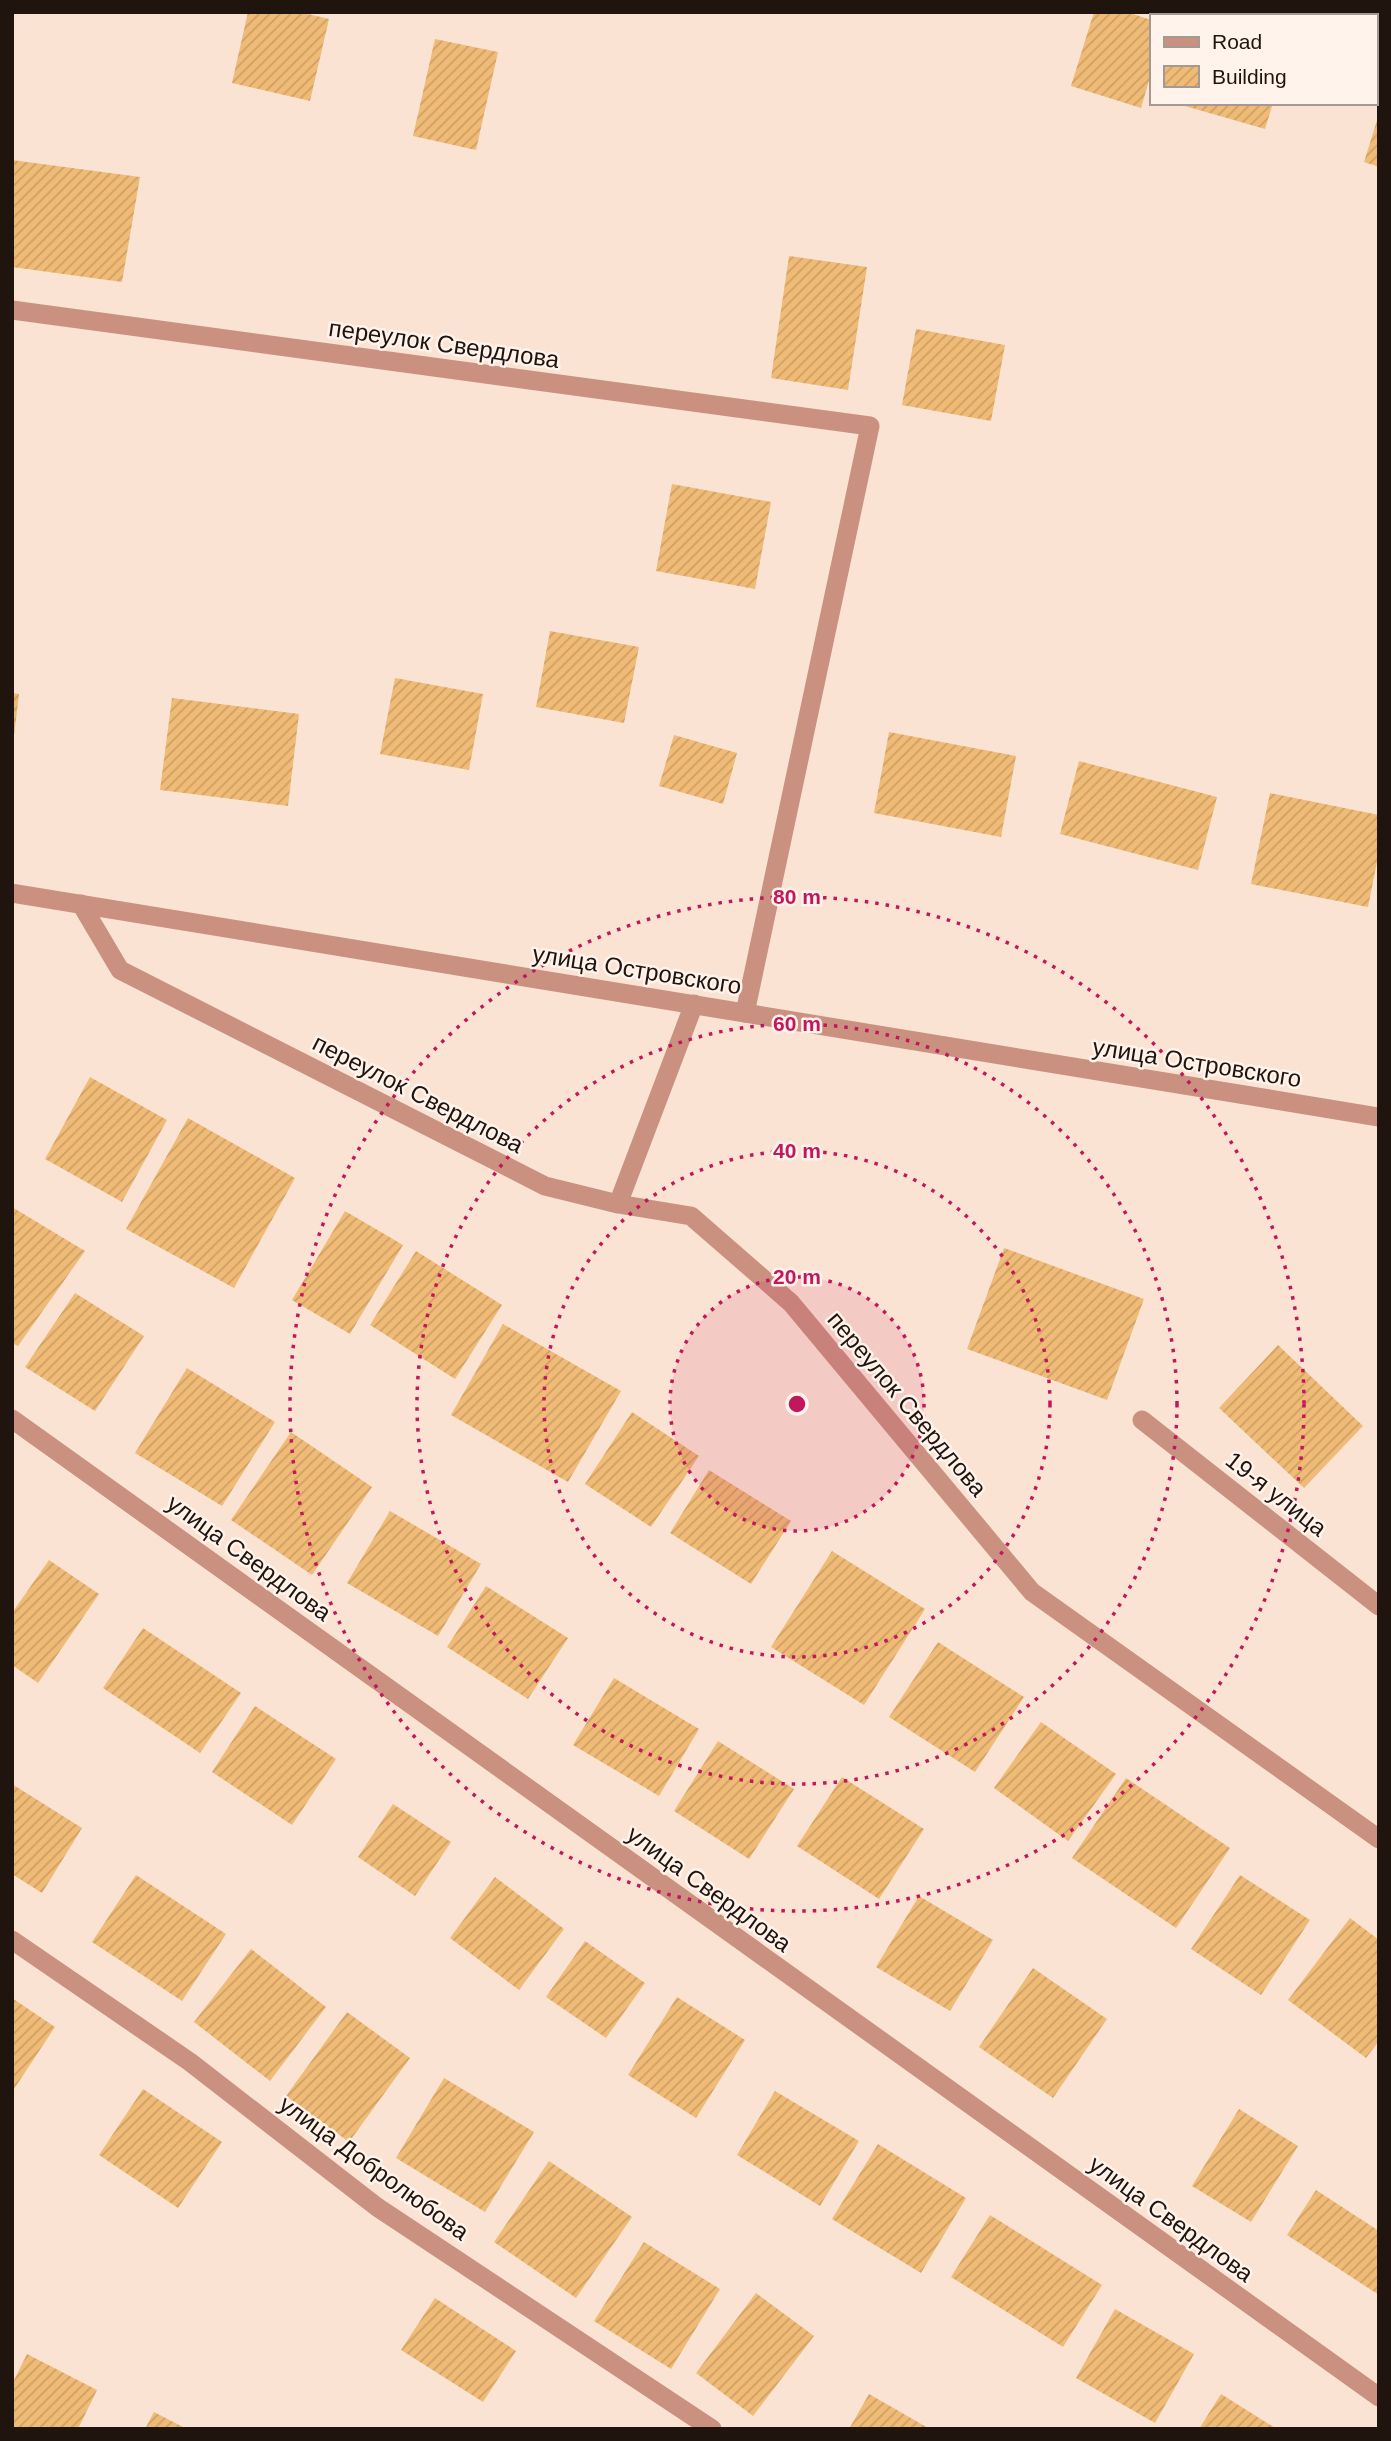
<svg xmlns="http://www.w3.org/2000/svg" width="1391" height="2441" font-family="Arial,sans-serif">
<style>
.building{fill:url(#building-hatch)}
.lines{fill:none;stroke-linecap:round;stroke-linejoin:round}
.minor{stroke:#ca9180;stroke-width:19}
.tertiary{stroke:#ca9180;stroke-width:19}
.ring{fill:none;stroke:#c2185b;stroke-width:3.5;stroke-dasharray:3.5 7}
.labels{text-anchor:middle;stroke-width:5;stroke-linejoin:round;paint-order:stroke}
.street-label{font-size:24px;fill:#1f150e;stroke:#fff3eb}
.centre{fill:#c2185b;stroke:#fff3eb;stroke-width:3.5}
.ring-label{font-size:21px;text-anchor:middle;font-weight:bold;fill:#c2185b;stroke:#fff3eb;stroke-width:5;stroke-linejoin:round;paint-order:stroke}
</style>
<defs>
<pattern id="building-hatch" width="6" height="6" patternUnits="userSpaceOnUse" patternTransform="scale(1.75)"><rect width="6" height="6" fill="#f0bb76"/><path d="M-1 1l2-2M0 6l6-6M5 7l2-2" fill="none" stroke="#cda065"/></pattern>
</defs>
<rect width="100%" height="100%" fill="#fbe3d4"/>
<path class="building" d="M248,12H300L329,19L310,101L232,83Z
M1094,12H1127L1151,20V74L1141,108L1071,86Z
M435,39L498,52L476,150L413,136Z
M1185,103H1273L1265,129L1185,106Z
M1378,117H1379V167L1364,162Z
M12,160L140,177L122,282L12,267Z
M789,256L867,267L848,390L771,378Z
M916,329L1005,345L991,421L902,405Z
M672,484L771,502L755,589L656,571Z
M550,631L639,647L624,723L536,707Z
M395,678L483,694L469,770L380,754Z
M12,693L19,694L14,736H12Z
M172,698L299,714L288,806L160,790Z
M889,732L1016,756L1001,837L874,813Z
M674,735L737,753L723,804L659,786Z
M1079,761L1217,797L1198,870L1060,834Z
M1270,793L1379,815V852L1368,907L1251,884Z
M90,1077L167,1120L122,1202L45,1159Z
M188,1118L295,1178L234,1288L126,1229Z
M12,1207L85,1251L18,1346L12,1343Z
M345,1211L403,1245L350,1334L292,1300Z
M1004,1248L1144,1299L1107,1400L967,1349Z
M416,1251L502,1305L455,1379L370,1325Z
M75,1293L144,1336L95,1411L25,1367Z
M503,1324L621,1391L568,1482L451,1415Z
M1278,1345L1363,1426L1304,1488L1219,1408Z
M187,1368L275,1422L222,1506L135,1453Z
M632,1412L699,1456L651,1527L585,1484Z
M291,1432L372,1487L312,1575L231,1520Z
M709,1470L791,1521L751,1584L670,1533Z
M390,1511L481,1564L438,1636L347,1583Z
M832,1551L925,1609L864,1705L771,1647Z
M49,1560L99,1594L38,1683L12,1665V1613Z
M486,1586L568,1638L528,1699L447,1647Z
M143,1628L241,1693L200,1753L103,1688Z
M938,1642L1024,1697L975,1772L889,1717Z
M614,1678L699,1729L659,1796L573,1745Z
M255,1706L336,1759L292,1825L212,1772Z
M1041,1722L1116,1774L1068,1841L994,1788Z
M718,1741L794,1789L749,1859L674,1811Z
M842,1777L924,1829L879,1899L797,1846Z
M1126,1778L1230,1848L1176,1928L1072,1858Z
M12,1784L82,1828L42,1893L12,1874Z
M393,1804L451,1842L415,1896L358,1857Z
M136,1875L226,1934L182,2001L92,1942Z
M1240,1875L1310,1920L1261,1995L1191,1949Z
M495,1877L564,1929L519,1990L450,1938Z
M919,1896L993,1940L950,2011L876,1967Z
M1350,1918L1379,1940V2041L1366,2058L1288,2000Z
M585,1941L645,1983L606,2038L546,1997Z
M251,1949L326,2007L270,2081L194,2022Z
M1033,1968L1107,2019L1053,2098L979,2047Z
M677,1997L745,2040L696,2118L628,2075Z
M12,1998L55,2027L14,2089L12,2088Z
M347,2012L410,2058L349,2142L286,2096Z
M444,2078L534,2132L485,2212L396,2158Z
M143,2089L222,2142L178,2208L99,2155Z
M775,2091L859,2141L820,2206L737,2155Z
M1239,2109L1298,2146L1251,2222L1192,2186Z
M878,2144L966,2198L921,2273L832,2219Z
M549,2161L632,2217L576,2298L494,2242Z
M1316,2190L1379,2231V2295L1287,2235Z
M990,2215L1102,2285L1063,2347L951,2277Z
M644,2242L720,2289L671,2369L594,2321Z
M756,2293L814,2336L753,2416L696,2373Z
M435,2298L516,2351L483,2402L401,2350Z
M1115,2309L1194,2354L1155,2423L1076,2378Z
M27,2354L97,2390L78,2429H12V2384Z
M869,2394L930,2429H849Z
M1221,2394L1277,2429H1199Z
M154,2412L187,2429H145Z"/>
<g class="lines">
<path class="minor" d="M12,310L870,426L745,1013
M81,904L120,970L545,1186L618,1204L691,1216L791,1303L1032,1592L1379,1839
M618,1204L694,1004
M12,1419L1379,2397
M1142,1420L1379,1606
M12,1940L190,2062L377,2207L712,2429"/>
<path class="tertiary" d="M12,893L1379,1117"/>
</g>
<circle cx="797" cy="1404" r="127" fill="#c2185b" fill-opacity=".12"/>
<g class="ring">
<circle cx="797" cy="1404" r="127"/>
<circle cx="797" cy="1404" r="253"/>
<circle cx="797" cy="1404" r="380"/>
<circle cx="797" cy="1404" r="507"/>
</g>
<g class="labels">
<g class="street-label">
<text transform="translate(444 344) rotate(8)" y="8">переулок Свердлова</text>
<text transform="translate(637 970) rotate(9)" y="8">улица Островского</text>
<text transform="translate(1197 1063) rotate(9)" y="8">улица Островского</text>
<text transform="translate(418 1094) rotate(27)" y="8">переулок Свердлова</text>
<text transform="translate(907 1404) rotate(50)" y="8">переулок Свердлова</text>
<text transform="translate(1276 1494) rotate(38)" y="8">19-я улица</text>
<text transform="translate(249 1558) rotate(36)" y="8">улица Свердлова</text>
<text transform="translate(709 1889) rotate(36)" y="8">улица Свердлова</text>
<text transform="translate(374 2168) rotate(36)" y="8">улица Добролюбова</text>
<text transform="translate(1171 2219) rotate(36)" y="8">улица Свердлова</text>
</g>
</g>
<circle cx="797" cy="1404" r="10" class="centre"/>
<g class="ring-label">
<text x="797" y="904">80 m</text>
<text x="797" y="1031">60 m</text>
<text x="797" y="1158">40 m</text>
<text x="797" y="1284">20 m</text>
</g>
<rect width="1391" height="2441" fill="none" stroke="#1f150e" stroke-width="28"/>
<rect x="1150" y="14" width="228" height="91" fill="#fff3eb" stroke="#a59a93" stroke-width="2"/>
<rect x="1164" y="37" width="35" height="10" fill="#ca9180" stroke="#a59a93" stroke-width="2"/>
<text x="1212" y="49" font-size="21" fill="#1f150e">Road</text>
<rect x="1164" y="66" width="35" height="21" fill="url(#building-hatch)" stroke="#a59a93" stroke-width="2"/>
<text x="1212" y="84" font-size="21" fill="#1f150e">Building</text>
</svg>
